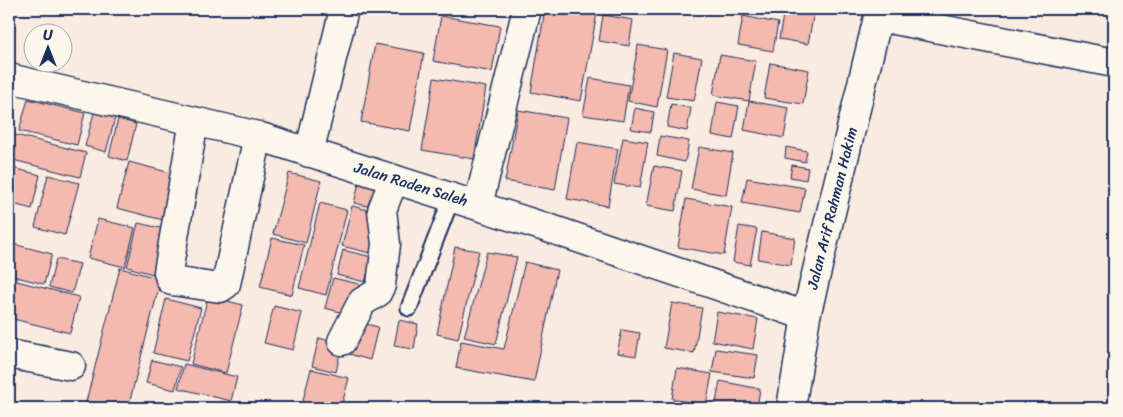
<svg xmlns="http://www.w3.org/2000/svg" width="1123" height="417" font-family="Sriracha,sans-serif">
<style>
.building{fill:#f4b9af;stroke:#1b2f5e}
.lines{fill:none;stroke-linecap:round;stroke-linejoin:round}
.lane-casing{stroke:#1b2f5e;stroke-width:19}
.street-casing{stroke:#1b2f5e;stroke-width:31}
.lane{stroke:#fbf7ec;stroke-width:15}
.street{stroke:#fbf7ec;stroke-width:28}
.labels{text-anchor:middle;stroke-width:4.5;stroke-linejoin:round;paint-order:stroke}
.street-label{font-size:15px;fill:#1b2f5e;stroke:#fbf7ec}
</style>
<rect width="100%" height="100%" fill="#faebe0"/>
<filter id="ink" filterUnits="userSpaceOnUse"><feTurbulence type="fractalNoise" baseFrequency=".02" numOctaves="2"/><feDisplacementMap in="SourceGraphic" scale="10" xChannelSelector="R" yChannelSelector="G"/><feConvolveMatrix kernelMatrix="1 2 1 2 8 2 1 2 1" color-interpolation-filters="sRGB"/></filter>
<g filter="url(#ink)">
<path class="building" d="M545,9H570L597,13L581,101L531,92Z
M784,9L814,12L808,44L779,39Z
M603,15L633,20L629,46L599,41Z
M441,16L500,26L492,72L433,61Z
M743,16L778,23L773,51L738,45Z
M375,44L424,53L410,131L361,122Z
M638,45L667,50L657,107L628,101Z
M674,53L702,58L694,101L666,97Z
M720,55L756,61L749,101L713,95Z
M770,63L809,70L803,104L764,98Z
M434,78L486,87L474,159L422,150Z
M590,78L629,85L623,121L583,115Z
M28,99L85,113L77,145L19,131Z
M749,101L789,108L784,138L744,130Z
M717,102L739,106L733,139L712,135Z
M671,104L691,108L687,131L667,127Z
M635,108L654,112L651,132L631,129Z
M518,110L567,118L555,190L505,181Z
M94,113L115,118L106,152L85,146Z
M118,119L136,124L127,161L109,156Z
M12,134L86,153L80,177L9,159V146Z
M660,136L689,141L685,162L657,156Z
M623,138L648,142L640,188L614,184Z
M577,142L618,149L608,206L567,199Z
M699,147L733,153L726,195L691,189Z
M786,147L807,151L805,162L785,158Z
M129,162L175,174L163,220L117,208Z
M792,165L808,168L806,180L790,177Z
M654,166L682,171L675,211L646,206Z
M9,167L40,175L32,209L9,203Z
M289,173L321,181L306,243L273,234Z
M48,175L79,183L65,235L35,227Z
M747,178L805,188L800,213L742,203Z
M359,183L382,189L376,208L354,203Z
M686,199L732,207L724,255L678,247Z
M320,203L347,210L326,295L299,288Z
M352,206L380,213L370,253L342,246Z
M98,219L135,228L125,267L88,258Z
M138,223L165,229L153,274L127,267Z
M739,226L757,229L750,265L733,262Z
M762,232L795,238L791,265L758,259Z
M272,238L304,245L292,295L260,287Z
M9,243L52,254L44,284L9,275Z
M455,247L479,251L458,339L437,334Z
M343,250L372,257L365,282L337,275Z
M487,252L517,257L496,344L464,337Z
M56,259L80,264L72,293L49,287Z
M525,262L557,270L534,382L456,368L461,341L504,349Z
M120,268L161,279L128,408H109L86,402Z
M333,278L359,284L351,315L325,308Z
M9,279L79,297L70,333L9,318Z
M208,296L243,305L226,373L191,364Z
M166,299L201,308L187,361L153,353Z
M672,303L702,308L694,353L664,348Z
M274,306L302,313L293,350L264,343Z
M717,312L758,319L753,349L712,341Z
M399,320L418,324L414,349L394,346Z
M358,322L378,327L370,360L349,354Z
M622,330L640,333L636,356L617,353Z
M319,338L342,344L336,372L312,366Z
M716,349L758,355L754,378L712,372Z
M152,360L181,367L175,390L146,383Z
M184,364L237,377L231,401L178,388Z
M677,368L712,374L706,405L672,399Z
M311,369L349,378L341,408H301Z
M720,381L760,389L757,408H715Z"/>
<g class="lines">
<g class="lane-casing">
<path id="lane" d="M409,308L452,197"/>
</g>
<g class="street-casing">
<path id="street" d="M879,17L1114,63
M9,78L258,136L557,231L806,316
M194,121L168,272L170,279L172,281L220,288L226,284L258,136
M309,153L344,9
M478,205L527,9
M342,341L362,302L377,293L381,285L386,244L382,210L394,179
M9,354L71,366
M791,408L806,316L880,9"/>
</g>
<use href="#lane" class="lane"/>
<use href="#street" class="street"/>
</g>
</g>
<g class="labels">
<g class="street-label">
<text transform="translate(411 184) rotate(17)" y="5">Jalan Raden Saleh</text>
<text transform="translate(832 208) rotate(-76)" y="5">Jalan Arif Rahman Hakim</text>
</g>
</g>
<rect width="1123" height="417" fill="none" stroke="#fbf7ec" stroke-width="30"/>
<rect x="15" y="15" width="1093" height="387" fill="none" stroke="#1b2f5e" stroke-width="2" filter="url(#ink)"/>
<g transform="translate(48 48)"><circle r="24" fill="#fbf7ec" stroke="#a1a7b3"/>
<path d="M0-4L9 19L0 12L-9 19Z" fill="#1b2f5e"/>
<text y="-8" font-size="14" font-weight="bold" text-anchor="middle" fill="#1b2f5e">U</text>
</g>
</svg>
